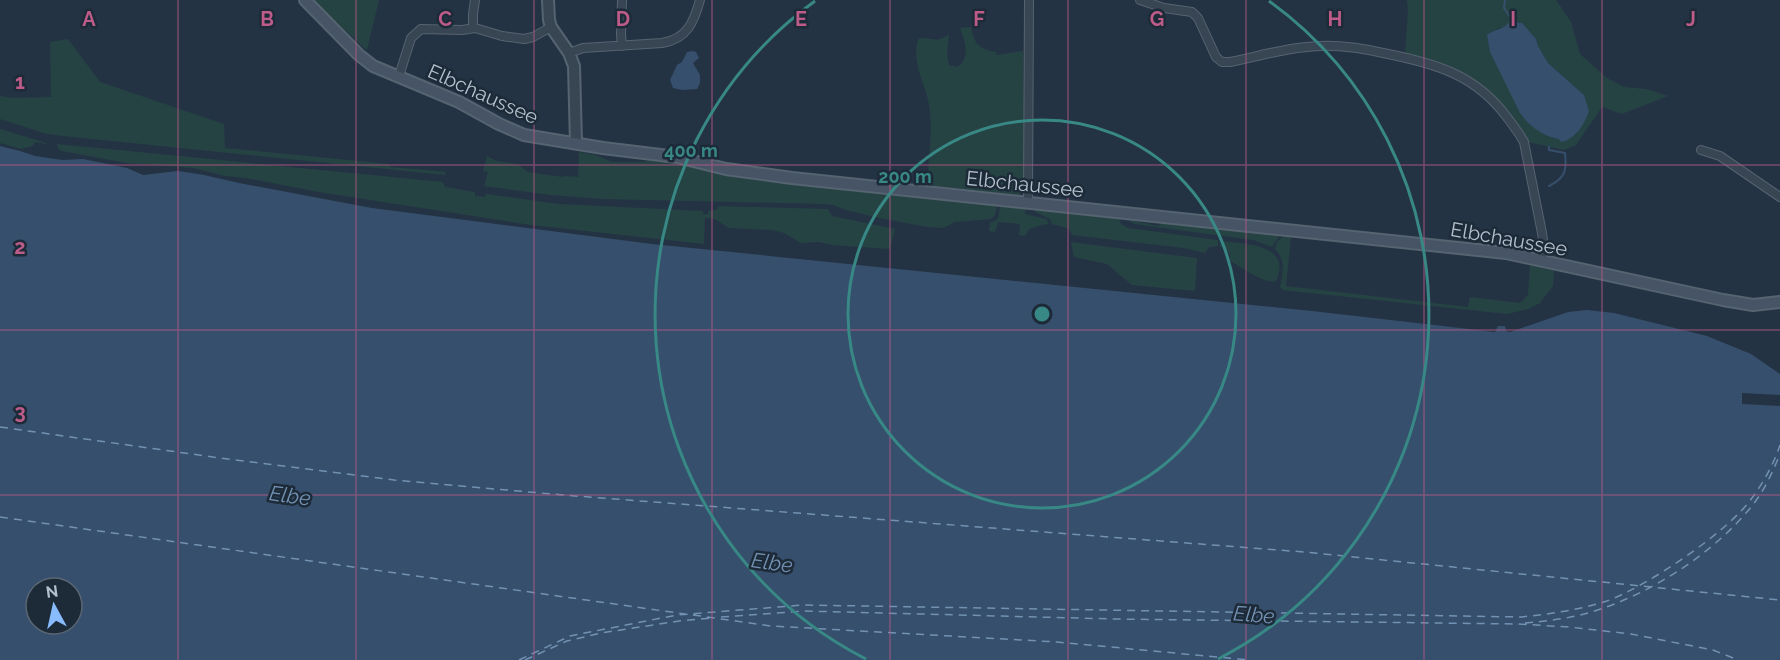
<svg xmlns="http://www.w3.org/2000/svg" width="1780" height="660" font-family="Raleway,sans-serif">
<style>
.green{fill:#264344;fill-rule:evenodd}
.water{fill:#364f6c;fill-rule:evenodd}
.pier{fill:#243344}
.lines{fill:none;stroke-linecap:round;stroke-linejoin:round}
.stream{stroke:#364f6c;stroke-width:2}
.ferry{stroke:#7392b3;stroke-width:1.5;stroke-dasharray:8 6;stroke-linecap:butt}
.minor-casing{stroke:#566370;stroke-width:10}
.tertiary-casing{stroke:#566370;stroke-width:14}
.secondary-casing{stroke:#566370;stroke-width:14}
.minor{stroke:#384553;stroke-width:8}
.tertiary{stroke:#384553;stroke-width:10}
.secondary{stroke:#465466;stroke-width:10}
.grid{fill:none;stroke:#bd5b89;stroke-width:1.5;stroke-opacity:0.55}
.ring{fill:none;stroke:#388886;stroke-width:3}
.labels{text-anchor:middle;stroke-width:5;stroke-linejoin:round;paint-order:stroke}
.street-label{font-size:20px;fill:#b5c0cd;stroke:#1d2a38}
.water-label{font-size:21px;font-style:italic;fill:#7392b3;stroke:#1d2a38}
.grid-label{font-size:20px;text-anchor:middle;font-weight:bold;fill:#bd5b89;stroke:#1d2a38;stroke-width:5;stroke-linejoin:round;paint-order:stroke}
.centre{fill:#388886;stroke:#1d2a38;stroke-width:3}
.ring-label{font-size:18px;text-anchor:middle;font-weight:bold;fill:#388886;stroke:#1d2a38;stroke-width:5;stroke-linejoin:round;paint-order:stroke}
</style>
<rect width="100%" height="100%" fill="#243344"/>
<path class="green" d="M313,0H379L367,50L362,46Z
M1407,0H1556L1571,22L1580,54L1607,78L1624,87L1646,89L1668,96L1622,114L1602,107L1576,145L1564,150L1528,142C1509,115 1490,85 1458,70C1441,62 1423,58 1405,53L1408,9ZM1514,18L1519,23L1522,24L1536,39L1538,46L1548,63L1584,95L1589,111L1576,135L1559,139L1553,138L1512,94L1490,52L1487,35L1497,29L1505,27Z
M971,27C974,43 979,50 996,52V55L1023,51L1025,189L1019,195L927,185C928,157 935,124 927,96C922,78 911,57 919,38C932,37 937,44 949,34L947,56L949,65L957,67C971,58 965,40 960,28Z
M68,39L100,82L224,124L225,148L389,164L391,167L446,172L445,175L63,136L47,134L0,119V96L12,98L51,97L50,42Z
M0,129L46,143V144L35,142L33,146L21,149L0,143Z
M57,144L443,182L445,187L475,192V196L485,197L486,194L559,204L703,211V214H708V211L717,210L718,206L828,209L832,216L895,229L890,249L832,245L819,242L801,243L784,233L772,230L729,228L715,219L705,218L704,244L531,225L319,192L246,178L225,176L194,168L126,163L62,151L58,149Z
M579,152L595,155L612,162H640L655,160L677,163L762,181L1026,207L1025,214L1046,219L1049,224L1041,225L1029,229L1025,236L1019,235L1020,224L998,222L995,232L989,231L990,223L998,219L1000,207H997L995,215L991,219L955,222L943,228L927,227L875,217L846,210L833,205L824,204L603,199L551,195L484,186L488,172L483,171L487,156L496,161L517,164L528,172L563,177L564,176L578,177Z
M1035,209L1119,218L1121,224L1128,228L1218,240V246L1209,247L1205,253L1184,248L1072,235L1069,229L1052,224L1050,219L1035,212Z
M1128,220L1159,226L1160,224H1177L1280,235L1272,247L1253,240L1134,224Z
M1283,236L1291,237L1286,286L1468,307L1470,297L1520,303L1528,295L1530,265L1554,271L1553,286L1540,303L1528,309L1507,314L1283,290L1280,287C1283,273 1286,260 1275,249L1277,242Z
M1221,241C1244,244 1293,244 1276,281C1265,285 1242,267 1230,261V254L1226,249L1220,246Z
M1071,242L1197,258L1195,291L1132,285L1107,264L1074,257Z"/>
<path class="water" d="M1512,17L1519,23H1522L1536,39L1538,46L1548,63L1584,95L1589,111C1584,125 1576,139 1561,142L1559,139C1543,136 1530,127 1520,113L1490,52L1487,35C1494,29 1504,30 1509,22V18Z
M693,51L696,52L699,58L693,63L700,75V83L697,89L682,90L673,88L670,80L677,65L682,62L687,52Z
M0,146L20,151L35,156L62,160L83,159L127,168L143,175L178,171L204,175L239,183L372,208L652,244L1312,311L1495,332L1498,326H1505L1506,331L1510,332L1568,312L1587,310L1614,313L1707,336L1751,354L1780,374V660H0ZM36,588H72V624H36Z"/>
<path class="pier" d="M1742,393L1780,395V406L1742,404Z"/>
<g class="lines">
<path class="stream" d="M1505,0L1504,8L1510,17
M1549,147V150L1565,153C1567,171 1565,178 1549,186"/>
<path class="ferry" d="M0,427L220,458L394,480L563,495L1304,552L1780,600
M0,517L685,614
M693,615L771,626L1057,642L1249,660
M721,617L804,611L1115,619L1518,624L1569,627L1631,634L1713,650L1738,660
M1525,623C1546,621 1567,619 1588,613C1648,596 1717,552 1755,502C1766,487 1773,471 1780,454
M519,660L570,636L590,632L677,615L803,605L1521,617C1550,614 1579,610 1607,601C1647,586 1727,533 1752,498C1764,482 1774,463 1780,445
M525,660L567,641L601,633L679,621L713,618"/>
<g class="minor-casing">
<path id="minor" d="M1140,0L1164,8L1192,12L1198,18L1216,57L1222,62H1230C1260,56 1289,47 1320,46C1342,45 1366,49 1388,54C1437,64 1475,75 1506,116C1513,125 1519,133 1524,142L1542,233L1544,247L1541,261
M473,28V14L475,0
M622,46L621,34L622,0
M569,53L583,48L662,43C687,39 694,22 700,0
M399,76L411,38L421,29L462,30L475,28L502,36L524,39L533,37L551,27
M1701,150L1720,156L1780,197
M1028,202L1029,0"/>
</g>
<g class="tertiary-casing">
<path id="tertiary" d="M548,0L549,20L551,27L569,53L574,66L576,143"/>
</g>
<g class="secondary-casing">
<path id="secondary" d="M305,0L359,55L373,66L459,102L499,124L524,135L603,148L677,157L726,169L792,178L1506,253L1723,300L1753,305L1780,302"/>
</g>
<use href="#minor" class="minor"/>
<use href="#tertiary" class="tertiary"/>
<use href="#secondary" class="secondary"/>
</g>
<path class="grid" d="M178,0V660M356,0V660M534,0V660M712,0V660M890,0V660M1068,0V660M1246,0V660M1424,0V660M1602,0V660M0,165H1780M0,330H1780M0,495H1780"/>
<g class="ring">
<circle cx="1042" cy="314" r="194"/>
<path d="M866 659A387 387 0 0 1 815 1M1269 1A387 387 0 0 1 1218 659"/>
</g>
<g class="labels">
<g class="street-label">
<text transform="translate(483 94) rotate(24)" y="7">Elbchaussee</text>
<text transform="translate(1025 184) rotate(6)" y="7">Elbchaussee</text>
<text transform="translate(1509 239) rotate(10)" y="7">Elbchaussee</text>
</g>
<g class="water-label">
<text transform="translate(290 496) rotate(8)" y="7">Elbe</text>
<text transform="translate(772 563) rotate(8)" y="7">Elbe</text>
<text transform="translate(1254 615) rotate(5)" y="7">Elbe</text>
</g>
</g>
<g class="grid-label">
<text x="89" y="26">A</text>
<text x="267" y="26">B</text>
<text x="445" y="26">C</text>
<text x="623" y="26">D</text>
<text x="801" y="26">E</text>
<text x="979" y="26">F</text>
<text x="1157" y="26">G</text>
<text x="1335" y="26">H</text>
<text x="1513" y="26">I</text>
<text x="1691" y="26">J</text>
<text x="20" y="89">1</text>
<text x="20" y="254">2</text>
<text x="20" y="419">3</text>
</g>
<circle cx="1042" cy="314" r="9" class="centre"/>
<g class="ring-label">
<text x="691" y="157">400 m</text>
<text x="905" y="183">200 m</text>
</g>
<g transform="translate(54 606) rotate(352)"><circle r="28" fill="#1d2a38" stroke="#5a6674" stroke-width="1.5"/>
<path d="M0-4.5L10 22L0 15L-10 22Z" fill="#88bcff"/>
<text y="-9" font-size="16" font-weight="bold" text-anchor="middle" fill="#b5c0cd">N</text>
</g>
</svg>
